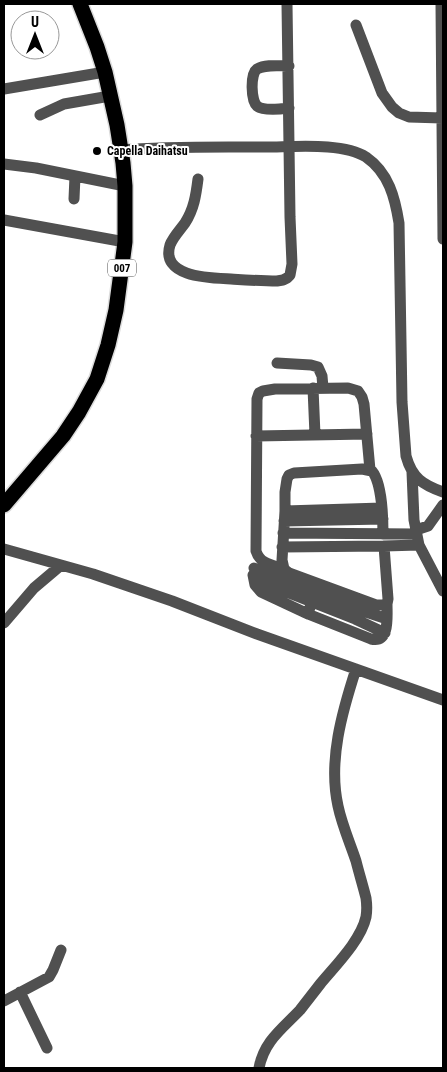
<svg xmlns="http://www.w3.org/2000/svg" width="447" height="1072" font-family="'Roboto Condensed',sans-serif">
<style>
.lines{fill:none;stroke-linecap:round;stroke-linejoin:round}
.highway-casing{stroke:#dbdbdb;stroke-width:18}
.minor{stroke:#505050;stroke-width:11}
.highway{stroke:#000;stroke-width:15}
.poi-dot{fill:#000;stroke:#fff;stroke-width:2}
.labels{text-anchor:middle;stroke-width:4;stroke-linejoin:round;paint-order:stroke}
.shield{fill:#fff;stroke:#4c4c4c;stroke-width:1}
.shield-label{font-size:11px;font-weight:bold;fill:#000}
.poi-label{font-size:12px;font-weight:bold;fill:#000;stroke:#fff;text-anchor:start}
</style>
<rect width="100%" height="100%" fill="#fff"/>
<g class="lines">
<g class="highway-casing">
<path id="highway" d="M4,505L63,436L79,412L97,379L108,345L116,310L125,242V186L123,163L117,125L105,72L97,47L80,4"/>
</g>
<path class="minor" d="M441,4L443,239
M356,25L382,93L392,107L399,113L409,117L442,118
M289,66C279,66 266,64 257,69C250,74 251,101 257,106C263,111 281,109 289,108
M4,89L105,72
M40,115L64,104L110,96
M121,150C169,146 217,147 265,147C293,147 343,142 366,157C389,173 395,198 399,223L402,402L406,456C412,478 423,485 443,492
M4,164L36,168L125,186
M198,179C196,195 194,209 185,223C180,230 173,237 170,245C160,278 212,278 231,279C247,280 262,281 277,281L283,280L287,278L290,275L292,264L290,217L287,4
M74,199L75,176
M4,220L125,242
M277,363L311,365L318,367L322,376L323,388
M313,388L315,435
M256,436L367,434
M412,472L414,520L419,545L443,591
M285,511L382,508
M284,521L383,519
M416,530L428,526L443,505
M283,533L416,534
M383,534C383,519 382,483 372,471L362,469L294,473L289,475L287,479L285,492V511L282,560L284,569L289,573L376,605H384L387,604L388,599L384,546
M282,547L384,546L419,545
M4,549L93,574L172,601L257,634L443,700
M254,568L360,610L387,619
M284,569C272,565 260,564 256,551L257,399L259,393L263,391L275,389L348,388L358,391L362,397L364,404L370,470
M253,575L255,585L261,592L308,614
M254,579L355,619L385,633
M317,584L308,614L371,639C390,643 387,617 387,604
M4,623L34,588L60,566
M20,992L47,1048
M4,1001L49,977L53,970L61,950
M259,1068C264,1041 282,1029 300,1010C307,1001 314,992 321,983C336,965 361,940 366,917C367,911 367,905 366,898C363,886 359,873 356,861C350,843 342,825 338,806C328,761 342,712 356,669"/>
<use href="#highway" class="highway"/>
</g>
<circle class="poi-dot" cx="97" cy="151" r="5"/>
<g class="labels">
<rect class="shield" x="108" y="259.5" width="28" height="17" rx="4"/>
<g class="shield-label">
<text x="122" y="272">007</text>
</g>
<g class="poi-label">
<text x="107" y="155">Capella Daihatsu</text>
</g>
</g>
<rect width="447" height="1072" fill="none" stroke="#000000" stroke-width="10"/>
<g transform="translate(35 35)"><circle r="24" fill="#ffffff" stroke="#999999"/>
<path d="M0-4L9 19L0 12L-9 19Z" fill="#000000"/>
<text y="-8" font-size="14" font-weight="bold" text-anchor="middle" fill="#000000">U</text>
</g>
</svg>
